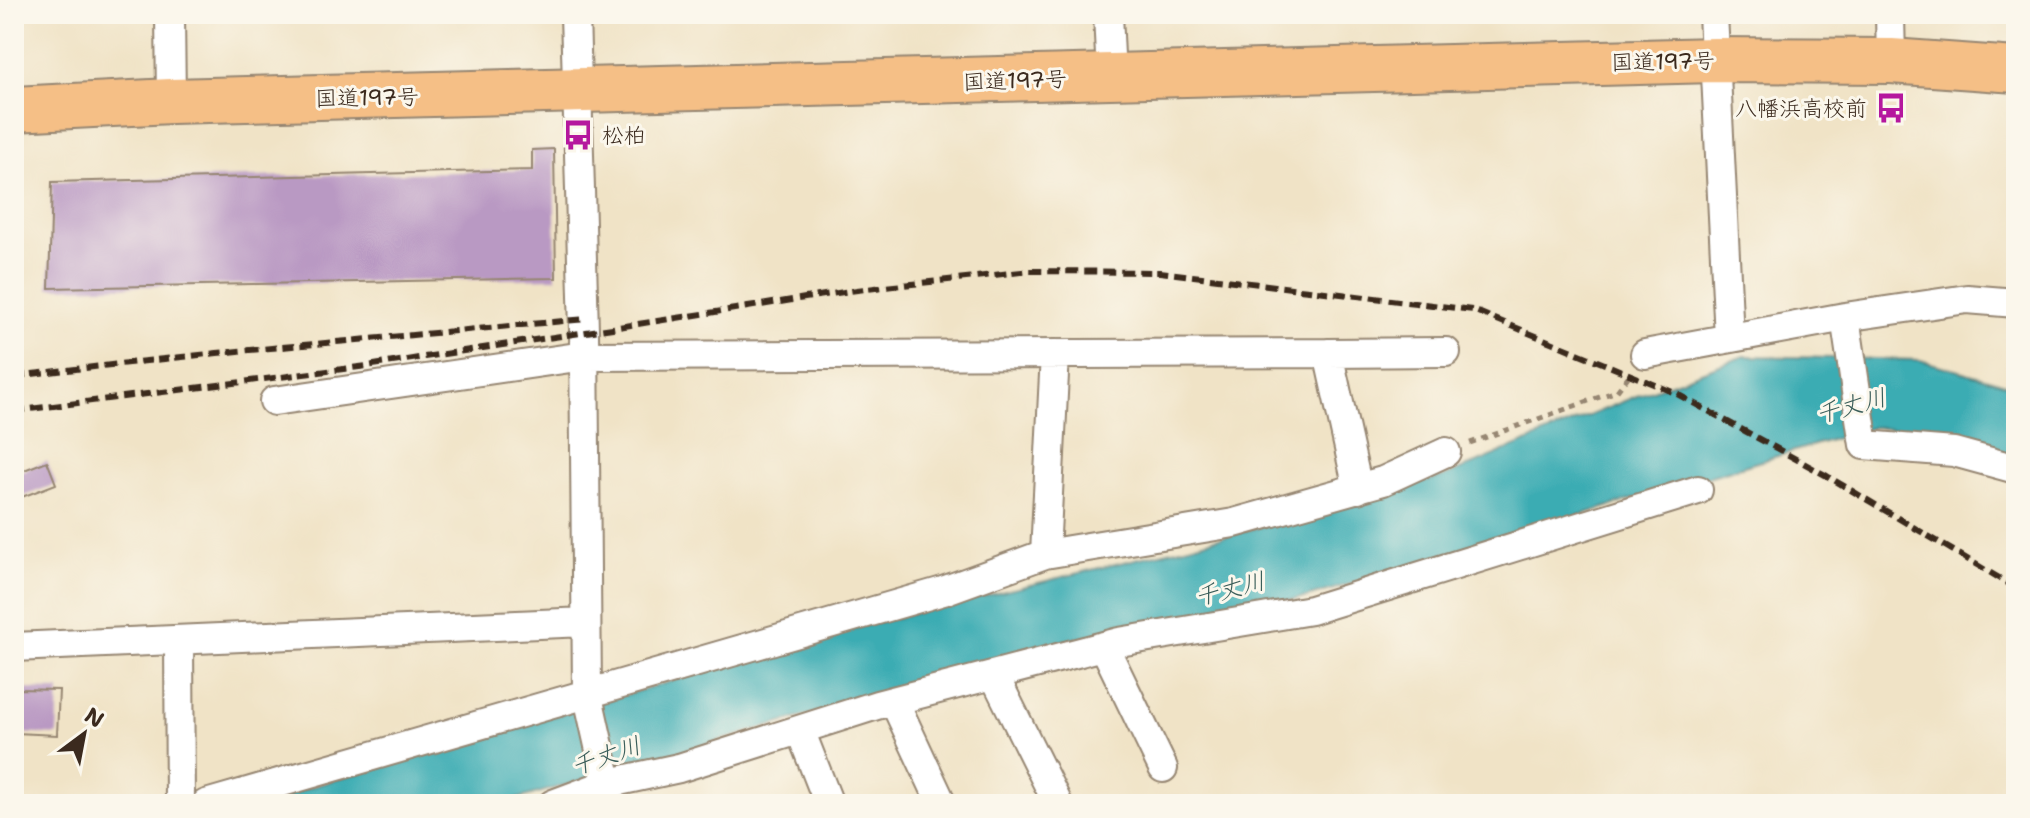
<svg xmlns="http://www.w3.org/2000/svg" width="2030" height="818" font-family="'Shantell Sans','Klee One',sans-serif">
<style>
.water{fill:#3aacb3;stroke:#3a6b68;stroke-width:2}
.building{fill:#b999c3}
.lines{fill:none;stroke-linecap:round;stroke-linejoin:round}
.minor-casing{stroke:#968672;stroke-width:32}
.trunk-casing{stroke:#968672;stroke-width:48}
.path{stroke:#968672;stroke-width:5;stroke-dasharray:6 6;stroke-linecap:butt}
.minor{stroke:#fff;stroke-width:28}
.trunk{stroke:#f5bf86;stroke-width:44}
.rail{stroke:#3b2a1e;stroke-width:6;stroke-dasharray:12 6;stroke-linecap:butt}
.labels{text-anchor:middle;stroke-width:6;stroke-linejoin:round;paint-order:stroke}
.street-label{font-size:22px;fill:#3b2a1e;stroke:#fbf7ec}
.poi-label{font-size:22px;fill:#3b2a1e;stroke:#fbf7ec;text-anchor:end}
.water-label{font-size:24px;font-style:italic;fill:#3b5e5a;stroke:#fbf7ec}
</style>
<rect width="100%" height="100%" fill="#fbf7ec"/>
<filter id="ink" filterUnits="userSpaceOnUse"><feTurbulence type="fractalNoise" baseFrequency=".0125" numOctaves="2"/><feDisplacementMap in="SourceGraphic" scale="16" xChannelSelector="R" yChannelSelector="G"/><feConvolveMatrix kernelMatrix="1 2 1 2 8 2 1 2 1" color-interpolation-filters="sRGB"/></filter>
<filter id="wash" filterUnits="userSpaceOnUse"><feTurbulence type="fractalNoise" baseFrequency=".006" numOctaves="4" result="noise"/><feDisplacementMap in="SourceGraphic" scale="32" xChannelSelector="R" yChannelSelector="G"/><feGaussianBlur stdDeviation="1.8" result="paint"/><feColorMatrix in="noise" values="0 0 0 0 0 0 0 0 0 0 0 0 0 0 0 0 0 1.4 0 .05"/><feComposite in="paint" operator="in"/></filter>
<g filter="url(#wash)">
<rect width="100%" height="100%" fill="#f0e3c6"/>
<path class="water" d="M1744,356L1920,360L2016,387V457L1954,435L1874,427L1307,597L1069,640L500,804H252L850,629L1189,546L1443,477L1634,397Z"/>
<g id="blocks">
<path class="building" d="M554,149L556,278L49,288L52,182L532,170V150Z
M47,461L56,484L14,500V474Z
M18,689L59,690L57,735L16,733Z"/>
</g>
</g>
<g filter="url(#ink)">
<use href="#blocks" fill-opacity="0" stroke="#968672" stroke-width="2"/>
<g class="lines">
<g class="minor-casing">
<path id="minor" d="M170,14L171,101
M575,14L584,330L587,692L612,804
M1108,14L1111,77
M1713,14L1729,338
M1890,14L1891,61
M1845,317L1864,445L1954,452L2016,469
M1328,353L1446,352
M1645,354L1845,317L1967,299L2016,303
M274,401L584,356L1328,353L1358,489
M1045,554L1055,354
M179,640L180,804
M1104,646L1163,768
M14,647L586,622
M994,675L1058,804
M894,701L942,804
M800,730L829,804
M206,804L943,591L1045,554L1234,523L1383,481L1446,452
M553,804L609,783L679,768L877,705L1119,642L1311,610L1698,490"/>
</g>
<g class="trunk-casing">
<path id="trunk" d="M14,109L171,101L1715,60L1891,61L2016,70"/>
</g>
<path class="path" d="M1470,443L1617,391L1630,374"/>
<use href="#minor" class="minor"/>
<use href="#trunk" class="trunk"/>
<path class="rail" d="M14,376L217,353L586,319
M14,411L367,366L857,290L1030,271L1160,272L1473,310L1675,393L1827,476L2016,588"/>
</g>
</g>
<defs>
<g id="bus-bare" transform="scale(2.4)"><path d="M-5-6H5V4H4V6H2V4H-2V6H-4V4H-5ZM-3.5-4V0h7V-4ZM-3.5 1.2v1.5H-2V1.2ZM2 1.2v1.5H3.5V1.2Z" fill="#b5179e" stroke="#fbf7ec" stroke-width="2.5" paint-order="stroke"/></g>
</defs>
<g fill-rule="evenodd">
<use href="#bus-bare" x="1891" y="108"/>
<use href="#bus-bare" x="578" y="135"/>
</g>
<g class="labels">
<g class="street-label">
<text transform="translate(1663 61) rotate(-1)" y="8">国道197号</text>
<text transform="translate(1015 80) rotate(-2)" y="8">国道197号</text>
<text transform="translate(367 97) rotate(-1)" y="8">国道197号</text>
</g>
<g class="poi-label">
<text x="1867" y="116">八幡浜高校前</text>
<text x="602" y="143" text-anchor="start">松柏</text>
</g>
<g class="water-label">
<text transform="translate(1851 406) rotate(-15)" y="8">千丈川</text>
<text transform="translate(1230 589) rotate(-14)" y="8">千丈川</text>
<text transform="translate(606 756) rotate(-19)" y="8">千丈川</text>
</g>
</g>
<rect width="2030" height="818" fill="none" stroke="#fbf7ec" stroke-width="48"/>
<g transform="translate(84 734) rotate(32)" stroke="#fbf7ec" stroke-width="6" paint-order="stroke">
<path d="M0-6L14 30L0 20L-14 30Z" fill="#3b2a1e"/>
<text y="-12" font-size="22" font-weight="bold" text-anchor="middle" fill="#3b2a1e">N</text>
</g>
</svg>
